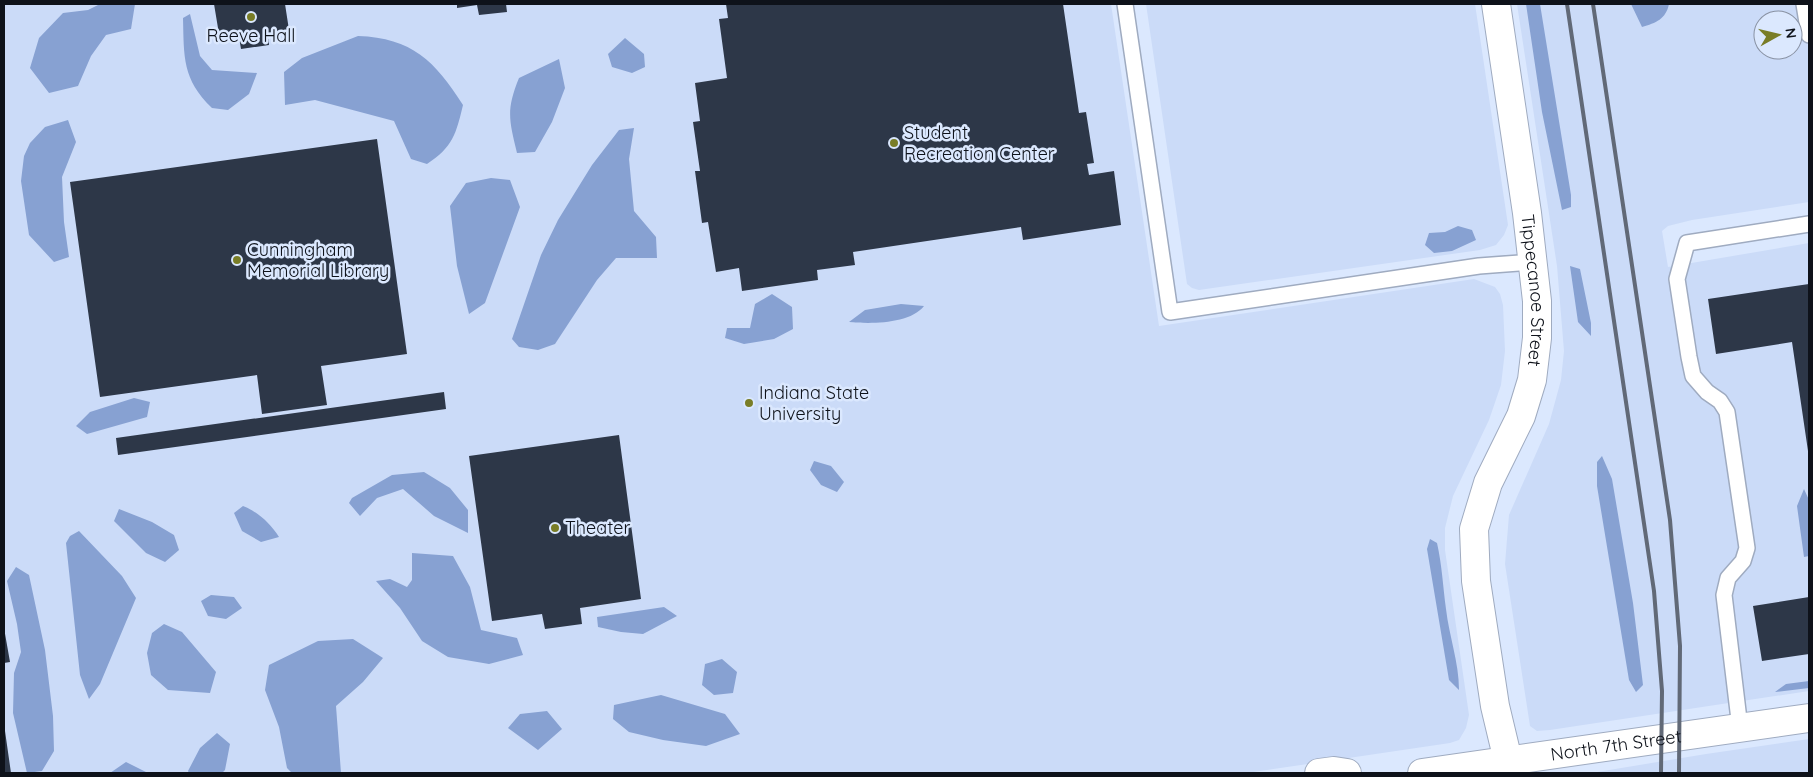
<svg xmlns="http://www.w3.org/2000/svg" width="1813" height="777" font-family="Quicksand,sans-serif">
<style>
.built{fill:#cbdbf8;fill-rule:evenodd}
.forest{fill:#87a1d2}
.building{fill:#2d3748}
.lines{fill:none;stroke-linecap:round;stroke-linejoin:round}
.service-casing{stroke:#9fabc0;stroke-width:18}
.minor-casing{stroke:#9fabc0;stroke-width:30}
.service{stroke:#fff;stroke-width:15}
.minor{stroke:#fff;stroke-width:28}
.rail{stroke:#616977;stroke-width:4}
.poi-dot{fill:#797d27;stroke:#dbe8fe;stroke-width:2}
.labels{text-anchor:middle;stroke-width:5;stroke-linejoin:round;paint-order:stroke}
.poi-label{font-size:18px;fill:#0e121a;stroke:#dbe8fe;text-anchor:start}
.street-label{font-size:18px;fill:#0e121a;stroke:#dbe8fe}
</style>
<rect width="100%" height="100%" fill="#dbe8fe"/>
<path class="built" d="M4,4H1111L1159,326L1474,279L1495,287L1500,294L1503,305L1505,351L1501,385L1489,420L1453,496L1445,528V550L1469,715L1466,728L1459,740L1450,743L1247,773H4Z
M1146,4H1475L1508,225L1504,235L1496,245L1480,250L1199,290L1192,288L1187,284Z
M1517,4H1809V202L1692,220L1668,226L1662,231L1668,267L1809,243V691L1550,730L1537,731L1530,726L1505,564L1509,515L1549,424L1561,380L1564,351L1557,266ZM1763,20H1793V50H1763Z
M1809,739V773H1591L1706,754Z"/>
<path class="forest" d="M100,4H135L131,29L106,35L91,56L78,86L49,93L30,68L39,38L63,13L88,10Z
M1526,4H1540L1571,195V207L1562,210L1542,112Z
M1631,4H1669C1666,19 1656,23 1642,27Z
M190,14L200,56L212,70L257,73L249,94L228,110L212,108C182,79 184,57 183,18Z
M358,36C412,38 435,61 463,105C456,134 453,147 427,164L411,159L394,121L315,100L285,105L284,72L302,58Z
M625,38L644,54L645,67L632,73L612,67L608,54Z
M559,59L565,88L552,122L535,152L517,153C509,120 506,110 519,78Z
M68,120L76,142L62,177L64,222L69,257L54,262L29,235L21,181L24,156L30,143L45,127Z
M634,128L629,159L634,211L656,237L657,258H616L597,280L555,344L538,350L519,347L512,339L541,255L558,220L592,165L619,130Z
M491,178L510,180L520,207L485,303L469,314L457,266L450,206L466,183Z
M1458,226L1472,230L1476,240L1452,251L1434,253L1425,245L1429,233L1445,232Z
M1570,266L1580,269L1591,323V336L1578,322Z
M772,294L792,307L793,329L774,339L744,344L725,338L727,328H750L755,304Z
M901,304L924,306C910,324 871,324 849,322L865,310Z
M134,398L150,402L147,417L87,434L76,426L90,412Z
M1602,456L1612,479L1633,603L1643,685L1636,692L1629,680L1597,486V462Z
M814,461L831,466L844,482L837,492L821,485L810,470Z
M424,472L450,488L468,510V533L434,516L403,489L377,498L360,516L349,503L352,498L392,475Z
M1804,489L1809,500V556L1804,557L1797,506Z
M243,506C258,512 270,523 279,537L261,542L242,531L234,513Z
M119,509L152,522L174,535L179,550L165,562L146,553L114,521Z
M79,531L122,576L136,598L100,684L89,699L80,675L66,543L70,536Z
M1430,539L1437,543C1442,565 1443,587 1446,609C1449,636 1459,662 1459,690L1449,680L1427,549Z
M412,553L453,556L470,587L481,630L517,638L523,655L489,664L448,657L422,641L400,608L376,581L390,579L407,587L412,580Z
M16,567L29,575L45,650L53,716L54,751L42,771L27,773L13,713L14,673L21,652L17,624L7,581Z
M211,595L234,597L242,608L226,619L208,616L201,601Z
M664,607L677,616L643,634L621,632L598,627L597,617Z
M164,624L182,632L216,672L210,693L168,690L151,675L147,653L152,633Z
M353,639L383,658L363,682L336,706L341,773H292L287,768L279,727L265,690L269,665L318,641Z
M722,659L737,672L733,693L714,695L702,685L705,664Z
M1809,681V688L1775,692L1786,684Z
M661,695L725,714L740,734L706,746L663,740L629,732L613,719L614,705Z
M547,711L562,729L538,750L508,728L520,714Z
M217,733L230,744L225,770L222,773H189L188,771L200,748Z
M126,762L148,773H149H110Z"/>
<path class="building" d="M214,4H285L289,30L268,33L269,45L241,49L239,37L220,40Z
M457,4H506L507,12L479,15L477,5L457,8Z
M726,4H1063L1079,113L1086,112L1094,163L1087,164L1089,175L1114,171L1121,225L1023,240L1021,227L853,252L855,265L817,270L818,280L742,291L739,268L716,272L708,222L702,223L695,171H700L693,122L700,121L695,83L727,78L719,19L728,18Z
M377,139L407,354L321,366L327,405L262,414L257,375L100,397L70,182Z
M1809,284V451H1808L1792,342L1716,354L1708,299Z
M444,392L446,409L118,455L116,438Z
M619,435L641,599L580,608L582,624L545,629L542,614L492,621L469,456Z
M1809,597V654L1762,661L1753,606Z
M4,628L10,662L4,663Z
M4,731H5L11,773H4Z"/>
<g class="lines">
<g class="service-casing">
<path id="service" d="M1125,4L1170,312L1479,266L1532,262
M1804,4L1809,35
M1740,728L1724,595L1728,578L1743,561L1747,548L1727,412L1720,401L1707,392L1693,376L1689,357L1677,279L1687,243L1809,224"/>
</g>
<g class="minor-casing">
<g id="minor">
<path id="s1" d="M1496,4L1527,213L1537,301V338L1532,380L1521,416L1488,483L1474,529L1476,581L1495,706L1511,773"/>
<path d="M1319,773L1334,771L1347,773"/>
<path id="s2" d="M1422,773L1809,718"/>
</g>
</g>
<use href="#service" class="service"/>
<use href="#minor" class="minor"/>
<path class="rail" d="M1567,4L1654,591L1662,691L1661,773
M1593,4L1670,520L1680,646L1679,773"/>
</g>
<g class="poi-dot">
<circle cx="251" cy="17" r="5"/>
<circle cx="894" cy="143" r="5"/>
<circle cx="237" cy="260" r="5"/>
<circle cx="749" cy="403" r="5"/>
<circle cx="555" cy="528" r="5"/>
</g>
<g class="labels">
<g class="poi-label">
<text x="251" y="42" text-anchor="middle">Reeve Hall</text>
<text x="904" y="139">Student<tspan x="904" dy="21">Recreation Center</tspan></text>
<text x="247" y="256">Cunningham<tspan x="247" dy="21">Memorial Library</tspan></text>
<text x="759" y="399">Indiana State<tspan x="759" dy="21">University</tspan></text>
<text x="565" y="534">Theater</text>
</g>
<g class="street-label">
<text dy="6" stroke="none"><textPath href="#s1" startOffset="289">Tippecanoe Street</textPath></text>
<text dy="6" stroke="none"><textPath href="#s2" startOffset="196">North 7th Street</textPath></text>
</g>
</g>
<rect width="1813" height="777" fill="none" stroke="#0e121a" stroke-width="10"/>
<g transform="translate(1778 35) rotate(82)"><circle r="24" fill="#dbe8fe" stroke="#8992a3"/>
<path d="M0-4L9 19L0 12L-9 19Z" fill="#797d27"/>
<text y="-8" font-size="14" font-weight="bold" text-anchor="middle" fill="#0e121a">N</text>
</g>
</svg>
